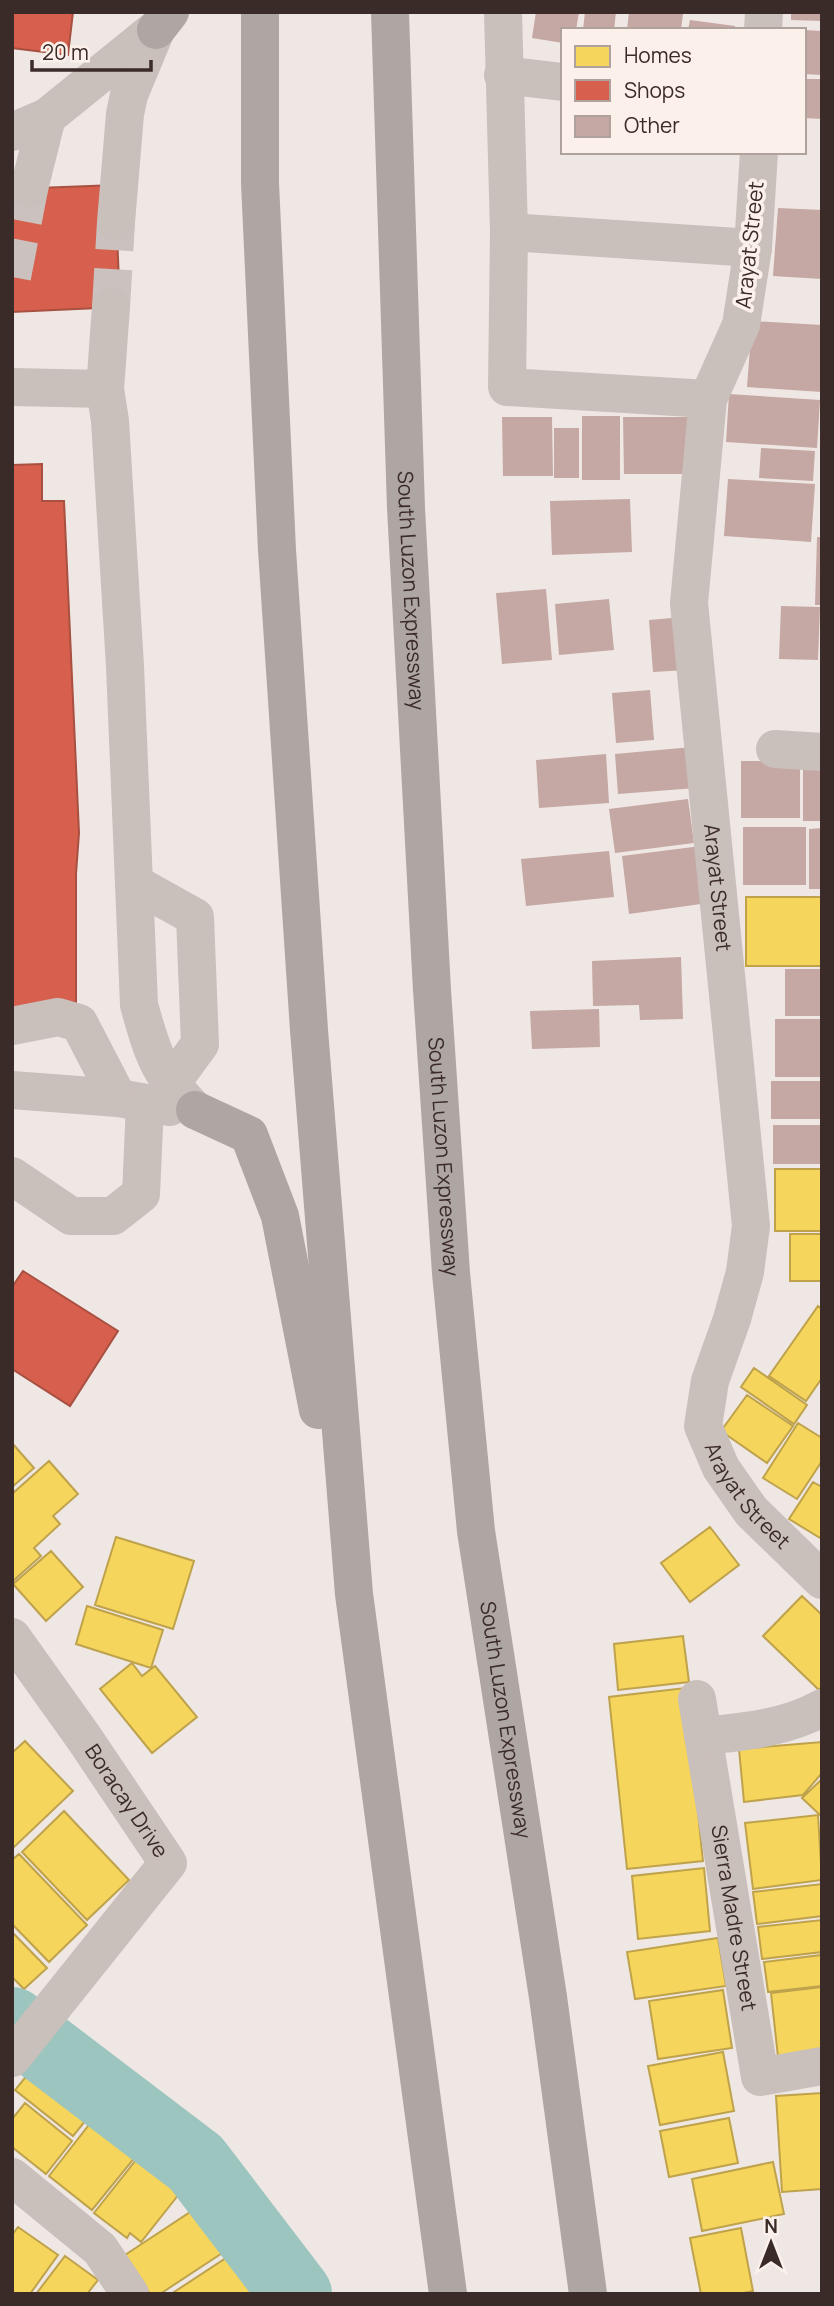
<svg xmlns="http://www.w3.org/2000/svg" width="834" height="2306" font-family="Manrope,sans-serif">
<style>
.homes{fill:#f6d55c;stroke:#bea24c;stroke-width:2}
.shops{fill:#d6604d;stroke:#a85042;stroke-width:2}
.lines{fill:none;stroke-linecap:round;stroke-linejoin:round}
.river{stroke:#9cc5bf;stroke-width:72}
.building{fill:#c5a7a3}
.minor-tunnel{stroke:#cbc1be;stroke-width:38;stroke-dasharray:38 19;stroke-linecap:butt}
.minor{stroke:#c9bfbb;stroke-width:38}
.highway{stroke:#aea6a2;stroke-width:38}
.labels{text-anchor:middle;stroke-width:7;stroke-linejoin:round;paint-order:stroke}
.street-label{font-size:21px;fill:#3b2b28;stroke:#fcf1ea}
</style>
<rect width="100%" height="100%" fill="#efe7e3"/>
<path class="homes" d="M746,897H822V966H746Z
M775,1169H822V1231H775Z
M790,1234H822V1281H790Z
M818,1306L822,1309V1378L806,1401L769,1376Z
M754,1368L807,1405L794,1424L741,1387Z
M747,1395L793,1426L767,1463L721,1431Z
M798,1423L822,1438V1461L797,1499L763,1478Z
M12,1443L34,1468L12,1487Z
M49,1461L78,1494L53,1516L60,1524L34,1548L41,1556L13,1581L12,1494Z
M813,1482L822,1487V1535L820,1538L789,1519Z
M710,1527L739,1565L690,1602L661,1563Z
M116,1537L194,1561L173,1629L95,1605Z
M51,1551L83,1587L46,1621L13,1584Z
M802,1596L822,1615V1687L819,1690L763,1636Z
M87,1606L163,1630L151,1668L76,1644Z
M683,1636L689,1682L618,1690L614,1644Z
M132,1663L142,1676L155,1666L197,1717L152,1753L100,1689Z
M685,1688L703,1861L627,1869L609,1697Z
M25,1741L73,1791L12,1849V1753Z
M822,1742V1773L803,1795L744,1802L739,1749Z
M822,1779V1817L802,1798Z
M64,1811L129,1880L87,1920L22,1852Z
M818,1815L822,1880L753,1889L745,1823Z
M19,1854L87,1925L49,1962L12,1924V1860Z
M704,1868L710,1931L638,1939L632,1876Z
M822,1884V1916L757,1924L753,1892Z
M822,1920V1952L762,1959L758,1927Z
M13,1933L47,1968L24,1989L12,1977Z
M718,1938L726,1986L635,1999L627,1952Z
M822,1955V1986L768,1992L764,1962Z
M822,1987V2053L778,2057L771,1993Z
M723,1990L732,2048L658,2059L649,2001Z
M723,2052L734,2111L660,2125L648,2066Z
M42,2057L100,2103L73,2136L15,2090Z
M822,2093V2189L782,2192L776,2096Z
M25,2103L72,2141L46,2174L12,2147V2119Z
M130,2116L145,2129L131,2146L116,2133Z
M729,2118L738,2163L669,2177L660,2131Z
M92,2121L136,2156L92,2210L49,2176Z
M144,2150L187,2184L141,2242L130,2233L127,2238L94,2213Z
M773,2162L784,2214L702,2231L692,2179Z
M213,2197L242,2240L160,2294H150L125,2255Z
M18,2227L58,2255L30,2294H12V2235Z
M741,2228L753,2291L739,2294H701L690,2238Z
M249,2243L277,2286L265,2294H171Z
M65,2256L98,2280L87,2294H36Z"/>
<path class="shops" d="M12,12H73L68,55L12,48Z
M115,185L120,307L12,312V189Z
M42,464V501H64L79,833L76,874V1002L12,1017V465Z
M23,1271L118,1331L70,1406L12,1369V1287Z"/>
<g class="lines">
<path class="river" d="M12,2023L196,2163L296,2294"/>
</g>
<path class="building" d="M536,12H579L576,30H563V43L532,38Z
M585,12H616L614,30H583Z
M629,12L683,14L681,30H627Z
M791,12H822V21L791,20Z
M690,20L735,26V30H688Z
M804,30L822,31V75L804,74Z
M804,79H822V119L804,118Z
M778,208L822,210V279L773,276Z
M752,321L822,325V392L747,387Z
M729,394L820,400L817,448L726,442Z
M582,416H620V480H582Z
M502,417H552L553,476H503Z
M623,417H689V474H624Z
M554,428H579V478H554Z
M761,448L815,451L813,481L759,478Z
M728,479L815,484L811,542L724,536Z
M630,499L632,552L552,555L550,501Z
M817,537H822V605H815Z
M546,589L552,660L502,664L496,593Z
M609,599L614,650L559,655L555,604Z
M781,606L820,607L818,660L779,659Z
M683,617L687,670L653,672L649,620Z
M650,690L654,740L616,743L612,693Z
M692,747L696,788L618,794L615,754Z
M606,754L609,803L539,808L536,760Z
M741,761H800V818H741Z
M803,765H822V821H803Z
M688,799L694,843L615,853L609,809Z
M743,827H806V885H743Z
M822,828V889H809V829Z
M701,846L708,903L629,914L622,856Z
M609,851L614,897L526,906L521,859Z
M681,957L683,1019L640,1020L639,1005L593,1006L592,961Z
M785,969H822V1016H785Z
M599,1009L600,1047L532,1049L530,1011Z
M775,1019H822V1077H775Z
M771,1081H822V1119H771Z
M773,1125H822V1164H773Z"/>
<g class="lines">
<path class="minor-tunnel" d="M12,277L29,189
M111,307L116,222"/>
<g class="minor">
<path d="M503,12L509,232L507,387L708,399"/>
<path d="M763,30L764,12"/>
<path d="M503,75L563,82"/>
<path d="M12,132L47,117L152,32"/>
<path id="s1" d="M759,152L753,248L741,325L708,399L689,603L751,1226L745,1272L732,1319L710,1381L703,1426L721,1468L751,1511L822,1580"/>
<path d="M29,189L47,117"/>
<path d="M116,222L125,114L129,95L156,30"/>
<path d="M509,232L753,248"/>
<path d="M12,387L105,389L110,421L125,666L139,1005C153,1055 158,1073 195,1110"/>
<path d="M105,389L111,307"/>
<path d="M775,749L822,752"/>
<path d="M134,883L195,917L200,1044L170,1085"/>
<path d="M12,1026L58,1017L79,1023L118,1098"/>
<path d="M12,1090L118,1098L170,1107"/>
<path d="M12,1176L71,1216H113L141,1194L145,1104"/>
<path id="s2" d="M12,1637L84,1738L168,1863L12,2058"/>
<path id="s3" d="M697,1699L760,2077L822,2066"/>
<path d="M703,1736C744,1732 786,1728 822,1708"/>
<path d="M12,2177L100,2249L130,2294"/>
</g>
<g class="highway">
<path d="M260,12V183L277,550L309,1030L354,1594L448,2294"/>
<path id="s4" d="M390,12L406,508L432,990L451,1273L476,1531L548,1997L588,2294"/>
<path d="M156,30L170,12"/>
<path d="M195,1110L249,1135L280,1216L318,1410"/>
</g>
</g>
<g class="labels">
<g class="street-label">
<text transform="translate(750 245) rotate(-84)" y="7">Arayat Street</text>
<text dy="7" stroke="none"><textPath href="#s4" startOffset="579">South Luzon Expressway</textPath></text>
<text dy="7" stroke="none"><textPath href="#s1" startOffset="746">Arayat Street</textPath></text>
<text dy="7" stroke="none"><textPath href="#s4" startOffset="1146">South Luzon Expressway</textPath></text>
<text dy="7" stroke="none"><textPath href="#s1" startOffset="1376">Arayat Street</textPath></text>
<text dy="7" stroke="none"><textPath href="#s4" startOffset="1713">South Luzon Expressway</textPath></text>
<text dy="7" stroke="none"><textPath href="#s2" startOffset="200">Boracay Drive</textPath></text>
<text dy="7" stroke="none"><textPath href="#s3" startOffset="222">Sierra Madre Street</textPath></text>
</g>
</g>
<rect width="834" height="2306" fill="none" stroke="#3b2b28" stroke-width="28"/>
<rect x="561" y="28" width="245" height="126" fill="#fcf1ea" stroke="#afa29c" stroke-width="2"/>
<rect x="575" y="46" width="35" height="21" fill="#f6d55c" stroke="#afa29c" stroke-width="2"/>
<text x="624" y="63" font-size="21" fill="#3b2b28">Homes</text>
<rect x="575" y="80" width="35" height="21" fill="#d6604d" stroke="#afa29c" stroke-width="2"/>
<text x="624" y="98" font-size="21" fill="#3b2b28">Shops</text>
<rect x="575" y="116" width="35" height="21" fill="#c5a7a3" stroke="#afa29c" stroke-width="2"/>
<text x="624" y="133" font-size="21" fill="#3b2b28">Other</text>
<g transform="translate(771 2243)" stroke="#fcf1ea" stroke-width="5" paint-order="stroke">
<path d="M0-5L12 26L0 18L-12 26Z" fill="#3b2b28"/>
<text y="-10" font-size="19" font-weight="bold" text-anchor="middle" fill="#3b2b28">N</text>
</g>
<path d="M32 60v10h119v-10" fill="none" stroke="#3b2b28" stroke-width="3.5"/>
<text x="42" y="60" font-size="21" fill="#3b2b28" stroke="#fcf1ea" stroke-width="5" paint-order="stroke">20 m</text>
</svg>
